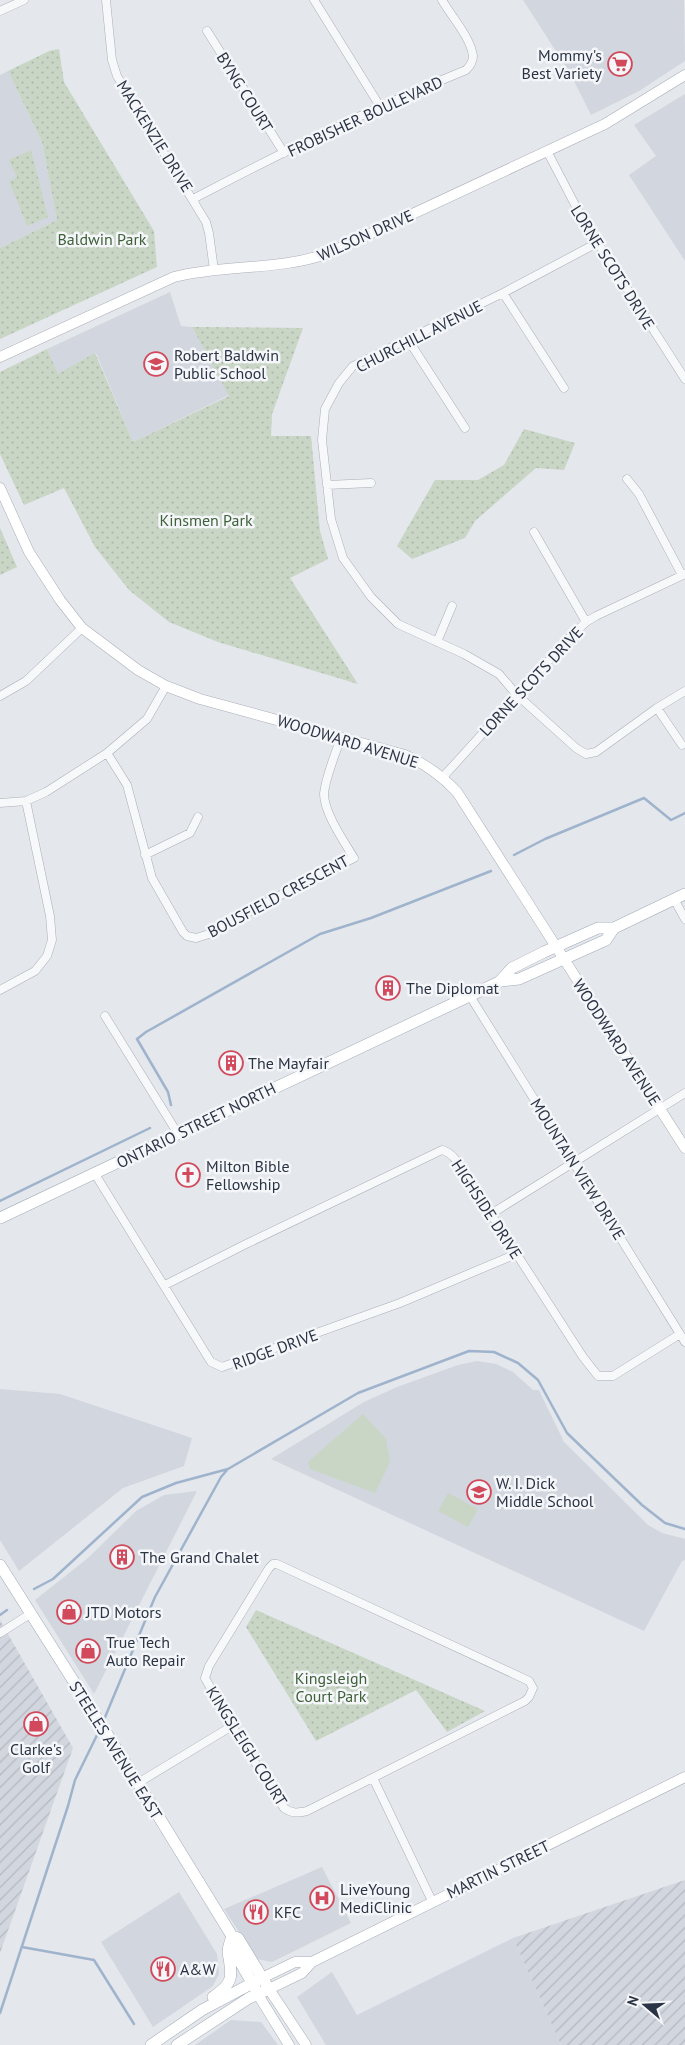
<svg xmlns="http://www.w3.org/2000/svg" width="685" height="2045" font-family="'PT Sans',sans-serif">
<style>
.built{fill:#d2d6de}
.industrial{fill:url(#industrial-furrows)}
.grass{fill:#c9d6c5}
.park{fill:url(#park-dots)}
.lines{fill:none;stroke-linecap:round;stroke-linejoin:round}
.stream{stroke:#9fb4cc;stroke-width:2.5}
.street-casing{stroke:#a9aeb7;stroke-width:9}
.secondary-casing{stroke:#a9aeb7;stroke-width:11}
.primary-casing{stroke:#a3abb8;stroke-width:12}
.street{stroke:#f7f8fa;stroke-width:8}
.secondary{stroke:#fff;stroke-width:10}
.primary{stroke:#fff;stroke-width:11}
.labels{text-anchor:middle;stroke-width:5;stroke-linejoin:round;paint-order:stroke}
.poi-label{font-size:16px;fill:#2b3445;stroke:#f4f6f9;text-anchor:start}
.street-label{font-size:16px;fill:#2b3445;stroke:#f4f6f9}
.park-label{font-size:16px;fill:#3f6138;stroke:#f4f6f9}
</style>
<defs>
<pattern id="industrial-furrows" width="10" height="10" patternUnits="userSpaceOnUse" patternTransform="scale(1.25)"><rect width="10" height="10" fill="#d2d6de"/><path d="M-1 1l2-2M0 10L10 0M9 11l2-2" fill="none" stroke="#b4b8c0"/></pattern>
<pattern id="park-dots" width="8" height="8" patternUnits="userSpaceOnUse" patternTransform="scale(1.25)"><rect width="8" height="8" fill="#c9d6c5"/><path d="M2 2h.1M6 6h.1" fill="none" stroke="#adb8ab" stroke-width="1.8" stroke-linecap="round"/></pattern>
</defs>
<rect width="100%" height="100%" fill="#e4e7ec"/>
<path class="built" d="M523,0H684L685,61L639,91L591,115L570,73Z
M8,71L42,142L57,220L0,248V75Z
M685,94V261L629,175L656,156L634,125Z
M170,292L181,326L192,327L229,395L133,442L96,353L58,375L47,349Z
M477,1361L496,1364L513,1372L533,1390H539L564,1442L648,1525L662,1533L685,1539V1560L682,1561L644,1631L271,1459L364,1402L397,1387L458,1365Z
M0,1389L60,1394L192,1438L184,1466L123,1488L19,1571L0,1540Z
M197,1491L94,1694L35,1600L88,1558L136,1511L164,1495Z
M322,1867L351,1923L272,1962L257,1959L224,1909Z
M179,1892L217,1954L219,1974L213,1986L153,2027L101,1942Z
M513,1938L561,2045H326L297,1997L332,1972L357,2015Z
M231,2020L261,2022L278,2045H195Z"/>
<path class="industrial" d="M0,1620L73,1748L0,1953Z
M685,1880V2045H561L513,1938Z"/>
<path class="grass" d="M363,1414L386,1439L390,1462L375,1493L310,1469L308,1462Z
M448,1493L478,1509L468,1527L438,1511Z"/>
<path class="park" d="M59,49L64,82L154,231L157,267L0,339V248L57,220L42,142L8,71L49,51Z
M31,150L48,217L27,226L9,181L17,178L9,160Z
M192,327L303,328L272,414L271,436H311L320,531L328,559L290,578L358,684L218,642L169,622L129,590L95,547L64,488L24,505L0,454V372L47,349L58,374L95,353L133,442L229,396Z
M524,429L575,443L564,470L536,468L475,521L465,538L412,559L397,546L435,480H478L504,465Z
M0,528L17,567L0,575Z
M256,1610L485,1711L447,1732L416,1690L316,1741L246,1627Z"/>
<g class="lines">
<path class="stream" d="M514,855L545,839L644,798L671,820L685,813
M171,1105L168,1092L137,1039L146,1032L320,934L371,918L491,871
M0,1201L150,1128
M34,1589L53,1579L142,1497L176,1483L228,1469L358,1393L469,1351L494,1352L518,1363L538,1380L567,1433L642,1505L665,1523L685,1529
M0,1615L7,1610
M103,1722L155,1597L221,1477L227,1470
M22,1947L94,1960L134,2024
M0,2013L68,1806L75,1780L100,1729"/>
<g class="street-casing">
<path id="street" d="M106,0L112,60L117,76L206,222L209,233L214,270
M314,0L381,108
M0,11L24,0
M207,31L284,153
M547,151L583,220L685,379
M193,199C282,152 373,108 466,70C470,66 473,62 473,56C471,38 451,16 442,0
M597,243L503,293L353,366L339,383L325,409L322,440L331,519L343,558L371,597L398,624L464,654L499,674L517,695L576,748L586,754L596,752L657,708L685,691
M503,293L564,388
M407,338L465,428
M627,479L639,494L682,575
M327,485L371,483
M534,532L586,622
M437,642L452,606
M0,696L26,681L82,628
M657,708L682,745
M107,753L127,785L152,878L183,932L187,936L196,938L209,934L267,902L354,858C345,843 324,813 324,794C325,778 336,753 341,737
M443,777L571,636L586,622L596,616L685,574
M0,803L26,801L46,792L107,753L147,719L166,686
M145,855L190,833L198,817
M674,899L685,919
M0,990L35,971L47,956L52,940L50,916L26,801
M470,996L685,1342
M105,1016L178,1134
M95,1174L211,1362L222,1367L400,1303L516,1254
M491,1214L685,1093
M165,1285L246,1244L442,1150C454,1153 461,1167 467,1177L583,1357L598,1376H613L680,1334
M273,1564H277L529,1681L533,1688L529,1697L525,1701L307,1811C298,1813 292,1814 284,1808L232,1726L205,1678L209,1666L269,1568Z
M0,1633L30,1614
M373,1778L432,1901
M138,1783L232,1726"/>
</g>
<g class="secondary-casing">
<path id="secondary" d="M0,357L174,277C225,264 279,271 329,253L605,124L685,75
M0,488L29,552L60,600L82,628L138,670L166,686L200,699L405,755C426,764 441,775 457,792L685,1148
M262,1978L295,1962H312
M257,1993L289,2045
M306,2045L269,1989L302,1973L312,1962L685,1777"/>
</g>
<g class="primary-casing">
<path id="primary" d="M501,981L519,979L606,940L614,928
M0,1218L499,982L512,968L544,952L598,928H614L685,894
M0,1565L138,1783L232,1936L238,1938L269,1989L249,1998L177,2045
M232,1948L255,1988
M213,1997C235,1982 232,1976 228,1952C228,1947 231,1940 232,1936
M151,2045L202,2010L262,1978"/>
</g>
<use href="#street" class="street"/>
<use href="#secondary" class="secondary"/>
<use href="#primary" class="primary"/>
</g>
<defs>
<g id="supermarket-ring" transform="scale(1.25)"><circle r="9.5" fill="#f4f6f9" stroke="#d1495b" stroke-width="1.5"/><path d="M-6-5.5h2.5l.6 2H6L4.5 2H-2.5L-4.4-4H-6ZM-1.5 3.2a1.3 1.3 0 1 0 .1 0ZM3 3.2a1.3 1.3 0 1 0 .1 0Z" fill="#d1495b"/></g>
<g id="school-ring" transform="scale(1.25)"><circle r="9.5" fill="#f4f6f9" stroke="#d1495b" stroke-width="1.5"/><path d="M0-5L7-2L0 1L-7-2ZM-4 1L0 2.5L4 1V4Q0 6-4 4Z" fill="#d1495b"/></g>
<g id="building-ring" transform="scale(1.25)"><circle r="9.5" fill="#f4f6f9" stroke="#d1495b" stroke-width="1.5"/><path d="M-4-6H4V6H1V3H-1V6H-4ZM-2.5-4.3h1.7v1.8h-1.7ZM.8-4.3h1.7v1.8H.8ZM-2.5-1h1.7V.8h-1.7ZM.8-1h1.7V.8H.8Z" fill="#d1495b"/></g>
<g id="church-ring" transform="scale(1.25)"><circle r="9.5" fill="#f4f6f9" stroke="#d1495b" stroke-width="1.5"/><path d="M-1.2-6h2.4v3.5h3.3v2.4h-3.3V6h-2.4V-.1h-3.3v-2.4h3.3Z" fill="#d1495b"/></g>
<g id="shop-ring" transform="scale(1.25)"><circle r="9.5" fill="#f4f6f9" stroke="#d1495b" stroke-width="1.5"/><path d="M-5-2.5h2.3a2.7 3.5 0 0 1 5.4 0H5L5.5 6h-11ZM-1.5-2.5h3a1.5 2.3 0 0 0-3 0Z" fill="#d1495b"/></g>
<g id="hospital-ring" transform="scale(1.25)"><circle r="9.5" fill="#f4f6f9" stroke="#d1495b" stroke-width="1.5"/><path d="M-5-5h3v3.5h4V-5h3V5h-3V1.5h-4V5h-3Z" fill="#d1495b"/></g>
<g id="restaurant-ring" transform="scale(1.25)"><circle r="9.5" fill="#f4f6f9" stroke="#d1495b" stroke-width="1.5"/><path d="M-5-6h1v4h1v-4h1v4h1v-4h1v5L-1.5 .5V6h-2V.5L-5-1ZM5-6V6H3V1.5H1.5Q1.5-4 5-6Z" fill="#d1495b"/></g>
</defs>
<g fill-rule="evenodd">
<use href="#supermarket-ring" x="620" y="64"/>
<use href="#school-ring" x="156" y="364"/>
<use href="#building-ring" x="388" y="988"/>
<use href="#building-ring" x="231" y="1063"/>
<use href="#church-ring" x="188" y="1175"/>
<use href="#school-ring" x="479" y="1492"/>
<use href="#building-ring" x="122" y="1557"/>
<use href="#shop-ring" x="69" y="1612"/>
<use href="#shop-ring" x="88" y="1651"/>
<use href="#shop-ring" x="36" y="1724"/>
<use href="#hospital-ring" x="322" y="1898"/>
<use href="#restaurant-ring" x="256" y="1912"/>
<use href="#restaurant-ring" x="163" y="1969"/>
</g>
<g class="labels">
<g class="poi-label">
<text x="602" y="61" text-anchor="end">Mommy's<tspan x="602" dy="18">Best Variety</tspan></text>
<text x="174" y="361">Robert Baldwin<tspan x="174" dy="18">Public School</tspan></text>
<text x="406" y="994">The Diplomat</text>
<text x="248" y="1069">The Mayfair</text>
<text x="206" y="1172">Milton Bible<tspan x="206" dy="18">Fellowship</tspan></text>
<text x="496" y="1489">W. I. Dick<tspan x="496" dy="18">Middle School</tspan></text>
<text x="140" y="1563">The Grand Chalet</text>
<text x="86" y="1618">JTD Motors</text>
<text x="106" y="1648">True Tech<tspan x="106" dy="18">Auto Repair</tspan></text>
<text x="36" y="1755" text-anchor="middle">Clarke's<tspan x="36" dy="18">Golf</tspan></text>
<text x="340" y="1895">LiveYoung<tspan x="340" dy="18">MediClinic</tspan></text>
<text x="274" y="1918">KFC</text>
<text x="180" y="1975">A&amp;W</text>
</g>
<g class="street-label">
<text transform="translate(245 92) rotate(58)" y="6">BYNG COURT</text>
<text transform="translate(365 116) rotate(-25)" y="6">FROBISHER BOULEVARD</text>
<text transform="translate(155 136) rotate(58)" y="6">MACKENZIE DRIVE</text>
<text transform="translate(365 235) rotate(-24)" y="6">WILSON DRIVE</text>
<text transform="translate(613 267) rotate(58)" y="6">LORNE SCOTS DRIVE</text>
<text transform="translate(419 336) rotate(-27)" y="6">CHURCHILL AVENUE</text>
<text transform="translate(531 681) rotate(-47)" y="6">LORNE SCOTS DRIVE</text>
<text transform="translate(348 741) rotate(17)" y="6">WOODWARD AVENUE</text>
<text transform="translate(278 896) rotate(-28)" y="6">BOUSFIELD CRESCENT</text>
<text transform="translate(617 1042) rotate(57)" y="6">WOODWARD AVENUE</text>
<text transform="translate(196 1125) rotate(-26)" y="6">ONTARIO STREET NORTH</text>
<text transform="translate(578 1169) rotate(58)" y="6">MOUNTAIN VIEW DRIVE</text>
<text transform="translate(487 1209) rotate(57)" y="6">HIGHSIDE DRIVE</text>
<text transform="translate(275 1349) rotate(-20)" y="6">RIDGE DRIVE</text>
<text transform="translate(247 1746) rotate(58)" y="6">KINGSLEIGH COURT</text>
<text transform="translate(116 1750) rotate(58)" y="6">STEELES AVENUE EAST</text>
<text transform="translate(498 1869) rotate(-26)" y="6">MARTIN STREET</text>
</g>
<g class="park-label">
<text x="102" y="245">Baldwin Park</text>
<text x="206" y="526">Kinsmen Park</text>
<text x="331" y="1684">Kingsleigh<tspan x="331" dy="18">Court Park</tspan></text>
</g>
</g>
<g transform="translate(645 2005) rotate(289)" stroke="#f4f6f9" stroke-width="4" paint-order="stroke">
<path d="M0-4L9 19L0 12L-9 19Z" fill="#2b3445"/>
<text y="-8" font-size="14" font-weight="bold" text-anchor="middle" fill="#2b3445">N</text>
</g>
</svg>
